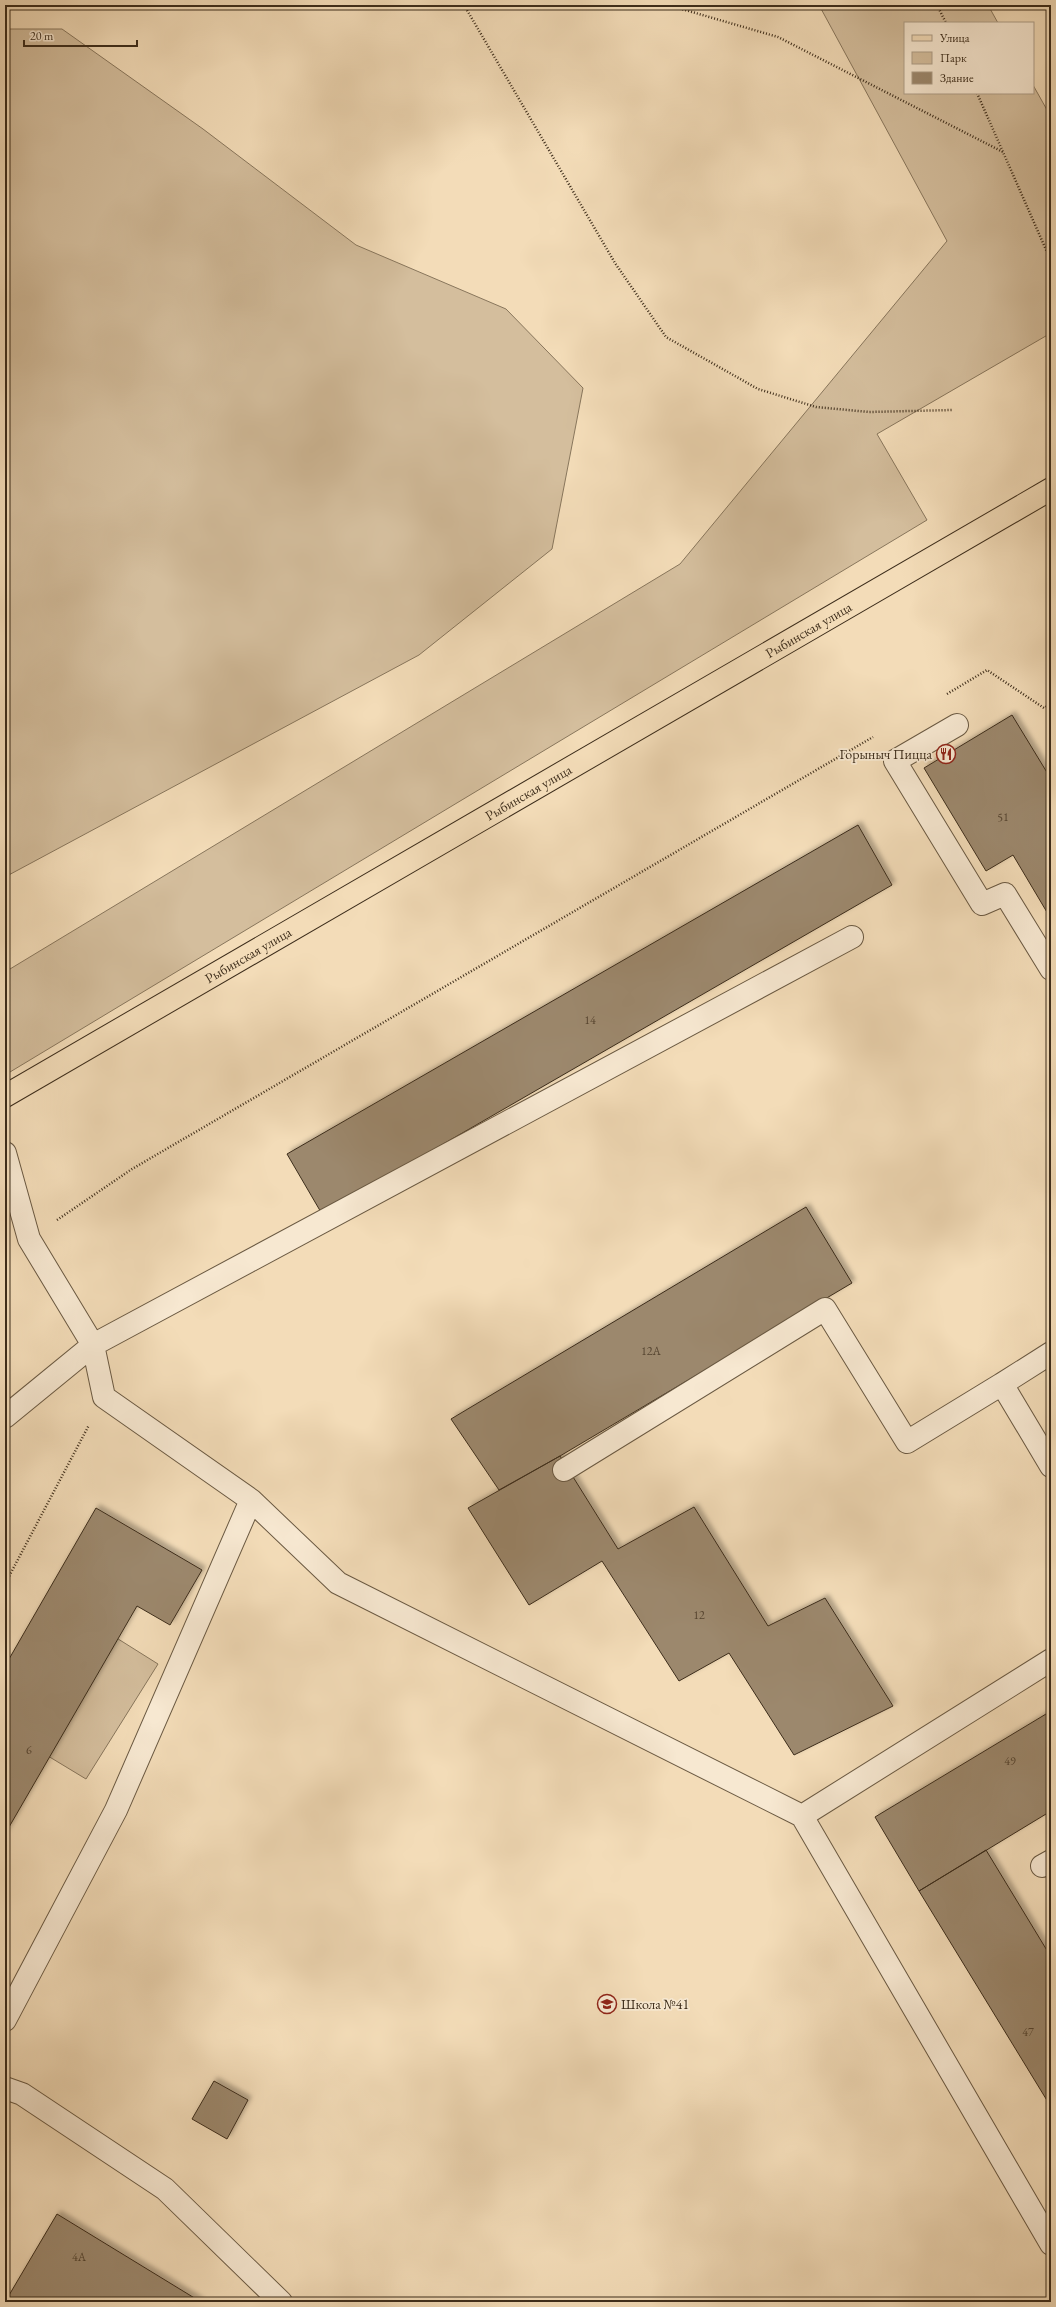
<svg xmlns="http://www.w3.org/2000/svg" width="1056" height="2307" font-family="'EB Garamond',serif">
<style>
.green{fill:#d4be9d;stroke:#88765c}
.building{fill:#9c886d;stroke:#3d2d1b;filter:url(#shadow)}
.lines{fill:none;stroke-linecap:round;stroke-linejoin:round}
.minor-casing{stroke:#6a5942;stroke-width:24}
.major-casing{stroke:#3d2d1b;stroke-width:24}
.path{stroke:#3d2d1b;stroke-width:2.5;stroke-dasharray:1 2;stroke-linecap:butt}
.minor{stroke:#f7e8d1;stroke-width:22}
.major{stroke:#f3dcb8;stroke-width:22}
.labels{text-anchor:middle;stroke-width:3.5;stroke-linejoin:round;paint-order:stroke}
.number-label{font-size:12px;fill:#554430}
.street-label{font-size:14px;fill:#3d2d1b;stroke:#f7e8d1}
.poi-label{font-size:14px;fill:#3d2d1b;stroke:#f7e8d1;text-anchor:end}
</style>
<defs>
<filter id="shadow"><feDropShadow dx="3.5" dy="-3.5" stdDeviation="2" flood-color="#0004"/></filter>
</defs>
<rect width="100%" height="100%" fill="#f3dcb8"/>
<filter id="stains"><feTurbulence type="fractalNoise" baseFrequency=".005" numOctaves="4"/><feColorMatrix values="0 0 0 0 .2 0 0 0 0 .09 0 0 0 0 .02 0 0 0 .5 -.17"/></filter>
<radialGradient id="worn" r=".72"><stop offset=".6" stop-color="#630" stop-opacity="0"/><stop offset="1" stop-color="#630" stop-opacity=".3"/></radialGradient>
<path class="green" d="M819,5H988L998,23H905V93H1033V85L1051,117V333L877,434L927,520L5,1075V972L680,564L947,241Z
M5,29H62L203,129L356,245L506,309L583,388L552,549L419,655L5,877Z
M72,1610L158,1664L86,1779L5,1730V1719Z"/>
<path class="building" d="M1012,715L1051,779V919L1013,855L986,871L924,768Z
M858,825L892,885L322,1214L287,1154Z
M806,1207L852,1283L560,1456L499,1490L451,1419Z
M560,1456L618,1549L694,1507L768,1626L825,1598L893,1706L794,1755L729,1653L679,1681L602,1561L529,1605L468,1508Z
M96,1508L202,1570L170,1625L137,1606L5,1834V1666Z
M1051,1711V1811L919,1891L875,1817Z
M986,1850L1051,1957V2107L919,1891Z
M214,2081L248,2100L227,2139L192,2119Z
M57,2214L201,2302H5Z"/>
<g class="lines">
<g class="minor-casing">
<path id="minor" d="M957,725L895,761L982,904L1005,894L1051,969
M5,1153L29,1239L93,1345L104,1397L251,1500L338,1583L802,1816L1051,2244
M1051,1353L1002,1384L1051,1466
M5,1417L93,1345L852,937
M564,1470L825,1309L907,1442L1002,1384
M802,1816L1051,1660
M1042,1866L1051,1861
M5,2020L116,1810L251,1500
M5,2088L22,2094L165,2189L281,2302"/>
</g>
<g class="major-casing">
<g id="major">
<path id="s1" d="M5,1096L1051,489"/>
</g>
</g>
<path class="path" d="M464,5L615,263L666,337L758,389L816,407L869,412L952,410
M668,5L778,37L1003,152
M937,5L946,23
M977,93L1051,261
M947,694L987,670L1044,708L1051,704
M57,1220L132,1169L873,737
M5,1584L89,1425"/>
<use href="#minor" class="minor"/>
<use href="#major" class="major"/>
</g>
<defs>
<g id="restaurant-ring" transform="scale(1)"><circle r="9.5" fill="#f7e8d1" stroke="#8f2418" stroke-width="1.5"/><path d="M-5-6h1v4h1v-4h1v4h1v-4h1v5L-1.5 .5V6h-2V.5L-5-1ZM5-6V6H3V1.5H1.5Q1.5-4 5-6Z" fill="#8f2418"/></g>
<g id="school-ring" transform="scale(1)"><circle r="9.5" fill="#f7e8d1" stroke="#8f2418" stroke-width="1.5"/><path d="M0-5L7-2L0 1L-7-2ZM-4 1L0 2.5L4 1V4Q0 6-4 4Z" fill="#8f2418"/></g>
</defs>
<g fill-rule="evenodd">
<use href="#restaurant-ring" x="946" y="754"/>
<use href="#school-ring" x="607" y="2004"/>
</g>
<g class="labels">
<g class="number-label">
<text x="1003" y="821">51</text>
<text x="590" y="1024">14</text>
<text x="651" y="1355">12А</text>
<text x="699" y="1619">12</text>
<text x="29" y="1754">6</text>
<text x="1010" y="1765">49</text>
<text x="1028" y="2036">47</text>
<text x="79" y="2261">4А</text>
</g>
<g class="street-label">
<text dy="5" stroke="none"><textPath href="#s1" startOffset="929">Рыбинская улица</textPath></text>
<text dy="5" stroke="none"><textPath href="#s1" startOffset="605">Рыбинская улица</textPath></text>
<text dy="5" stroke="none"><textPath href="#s1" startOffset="281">Рыбинская улица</textPath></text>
</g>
<g class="poi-label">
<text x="932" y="759">Горыныч Пицца</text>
<text x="621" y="2009" text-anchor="start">Школа №41</text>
</g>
</g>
<rect width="1056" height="2307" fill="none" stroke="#f3dcb8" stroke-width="20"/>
<rect x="6" y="6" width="1044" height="2295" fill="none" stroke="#3d2d1b" stroke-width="2"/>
<rect x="10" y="10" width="1036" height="2287" fill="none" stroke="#3d2d1b"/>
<rect x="904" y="22" width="130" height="72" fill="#f7e8d1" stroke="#ad9d88"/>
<rect x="912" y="35" width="20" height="6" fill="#f3dcb8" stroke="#ad9d88"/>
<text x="940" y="42" font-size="12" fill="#3d2d1b">Улица</text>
<rect x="912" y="52" width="20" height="12" fill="#d4be9d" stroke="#ad9d88"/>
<text x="940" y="62" font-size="12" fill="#3d2d1b">Парк</text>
<rect x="912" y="72" width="20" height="12" fill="#9c886d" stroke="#ad9d88"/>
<text x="940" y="82" font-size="12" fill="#3d2d1b">Здание</text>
<path d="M24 40v6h113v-6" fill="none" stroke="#3d2d1b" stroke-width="2"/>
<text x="30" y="40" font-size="12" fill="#3d2d1b" stroke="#f7e8d1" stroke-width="3" paint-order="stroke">20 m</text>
<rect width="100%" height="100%" filter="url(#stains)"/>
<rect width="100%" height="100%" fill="url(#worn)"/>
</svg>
